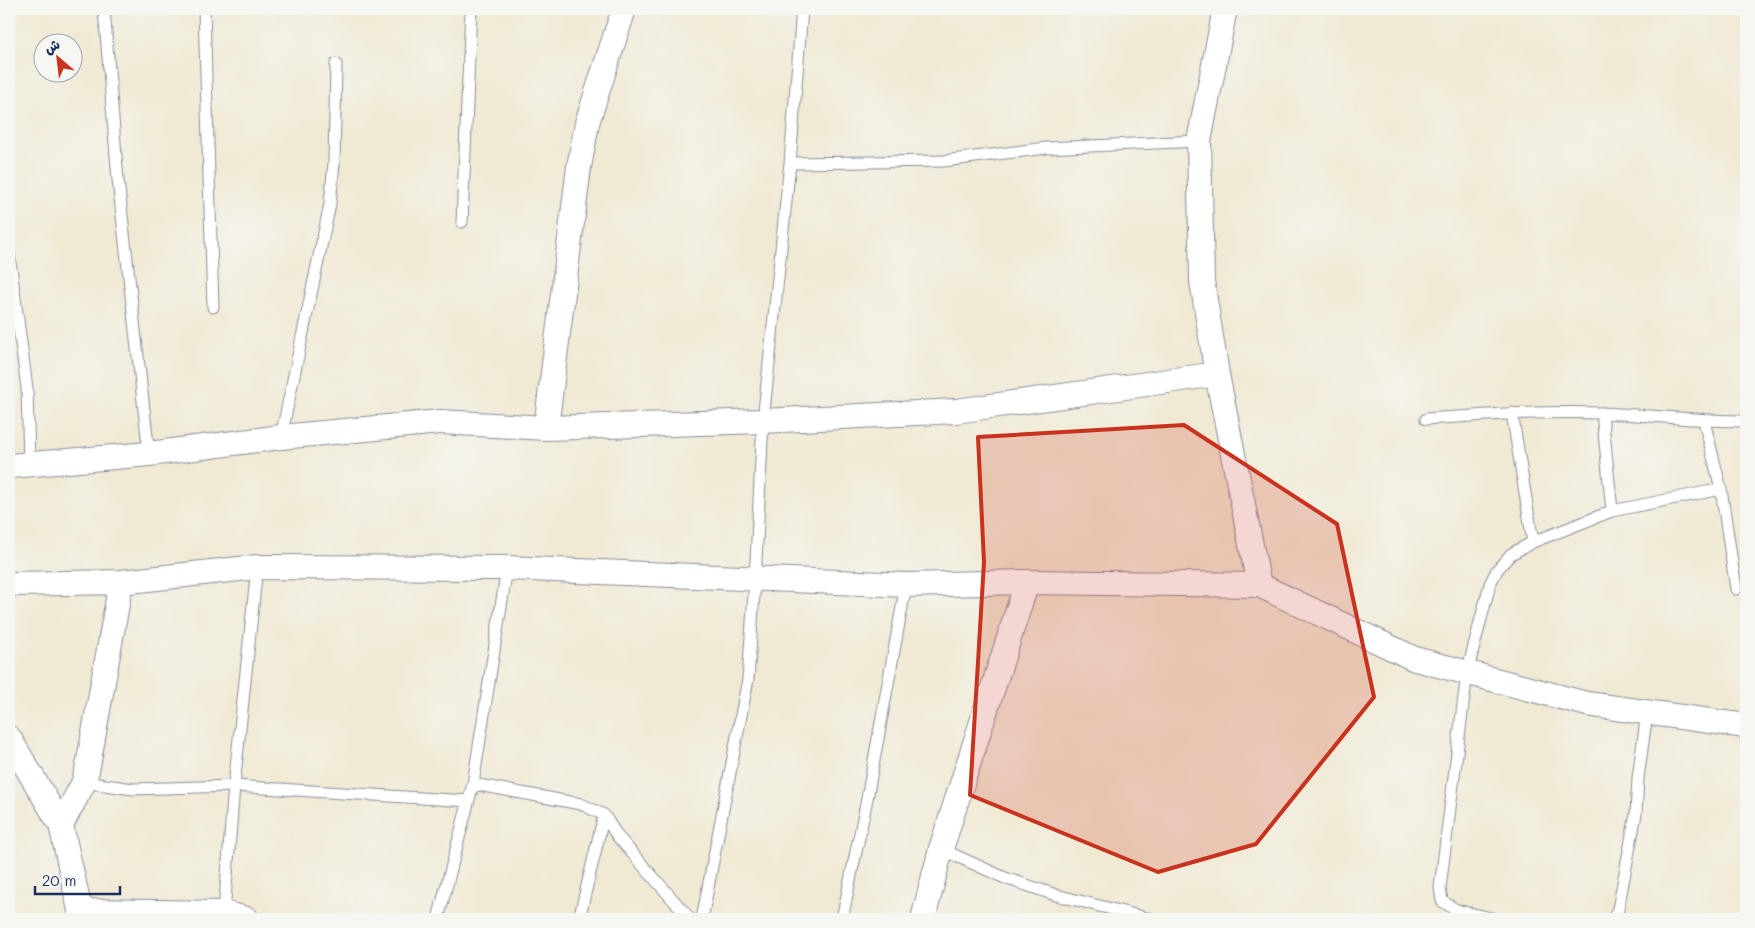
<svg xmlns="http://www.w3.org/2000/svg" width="1755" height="928" font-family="Mali,'Playpen Sans Arabic',sans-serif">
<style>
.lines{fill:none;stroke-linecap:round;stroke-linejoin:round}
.service-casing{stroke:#868c98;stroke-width:13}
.minor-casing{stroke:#868c98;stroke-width:26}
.service{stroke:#fff;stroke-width:11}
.minor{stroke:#fff;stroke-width:24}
.marked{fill:#c8321e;fill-opacity:0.2;stroke:#c8321e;stroke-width:4;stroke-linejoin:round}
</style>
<rect width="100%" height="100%" fill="#f6f6f2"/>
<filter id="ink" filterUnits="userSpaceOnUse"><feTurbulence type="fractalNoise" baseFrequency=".02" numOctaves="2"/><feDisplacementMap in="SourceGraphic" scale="10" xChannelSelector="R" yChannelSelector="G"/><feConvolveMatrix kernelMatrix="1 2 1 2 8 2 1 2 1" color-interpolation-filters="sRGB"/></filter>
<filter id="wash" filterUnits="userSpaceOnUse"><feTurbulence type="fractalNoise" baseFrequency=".0096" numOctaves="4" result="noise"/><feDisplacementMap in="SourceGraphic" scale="20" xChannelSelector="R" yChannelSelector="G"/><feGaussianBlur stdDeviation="1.12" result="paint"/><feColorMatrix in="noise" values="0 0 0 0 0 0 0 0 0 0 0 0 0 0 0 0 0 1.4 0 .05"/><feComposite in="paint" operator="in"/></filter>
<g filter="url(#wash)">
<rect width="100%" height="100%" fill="#f0e9d3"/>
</g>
<g filter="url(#ink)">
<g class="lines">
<g class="service-casing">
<path id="service" d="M104,9L118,180L149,454
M204,9L213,307
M790,163L944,161L1046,148L1199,141
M462,222L471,9
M9,253L27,388L29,463
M1512,413L1533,542
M1602,413L1612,511
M1426,419C1484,415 1543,411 1601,413C1650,415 1698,421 1746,421
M281,437L330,204L334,163L336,64
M1721,489L1736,589
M84,782L133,789L234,786L468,801
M473,784L581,804L604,815L618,837L690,919
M941,849L1005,878L1056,895L1151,919
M224,913L234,786L257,567
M438,919L473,784L507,568
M579,919L604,815
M702,919L748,679L755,580L763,421L790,163L802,9
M842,919L866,804L906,585
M1496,919L1456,910L1442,901L1440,888L1467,673L1490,584L1497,570L1511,554L1533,542L1612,511L1721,489L1704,421
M1613,919L1618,909L1636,814L1638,778L1647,713"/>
</g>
<g class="minor-casing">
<path id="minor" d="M1225,9L1199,141L1202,281L1217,374L1259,585L1415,659L1587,704L1746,726
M546,428L579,167L587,123L624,9
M9,466L149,454L281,437L440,422L546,428L763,421L956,411L1217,374
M9,584L121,582L257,567L507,568L906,585L1027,582L1259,585
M9,738L61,825L82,919
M61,825L84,782L88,766L121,582
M81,911L224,913L247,919
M923,919L941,849L1027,582"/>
</g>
<use href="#service" class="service"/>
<use href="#minor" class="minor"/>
</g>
</g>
<path class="marked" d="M1184,425L1337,524L1374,697L1256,844L1158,872L970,795L984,562L978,437Z"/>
<rect width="1755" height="928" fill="none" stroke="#f6f6f2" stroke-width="30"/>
<g transform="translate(58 58) rotate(332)"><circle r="24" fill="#f6f6f2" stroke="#9ea6b7"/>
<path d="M0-4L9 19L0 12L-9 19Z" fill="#c8321e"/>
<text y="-8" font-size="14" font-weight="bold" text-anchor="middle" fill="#1b2f5e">ش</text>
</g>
<path d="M35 886v8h85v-8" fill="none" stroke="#1b2f5e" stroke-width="2.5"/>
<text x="42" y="886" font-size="15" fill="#1b2f5e" stroke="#f6f6f2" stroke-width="4" paint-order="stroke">20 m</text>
</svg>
